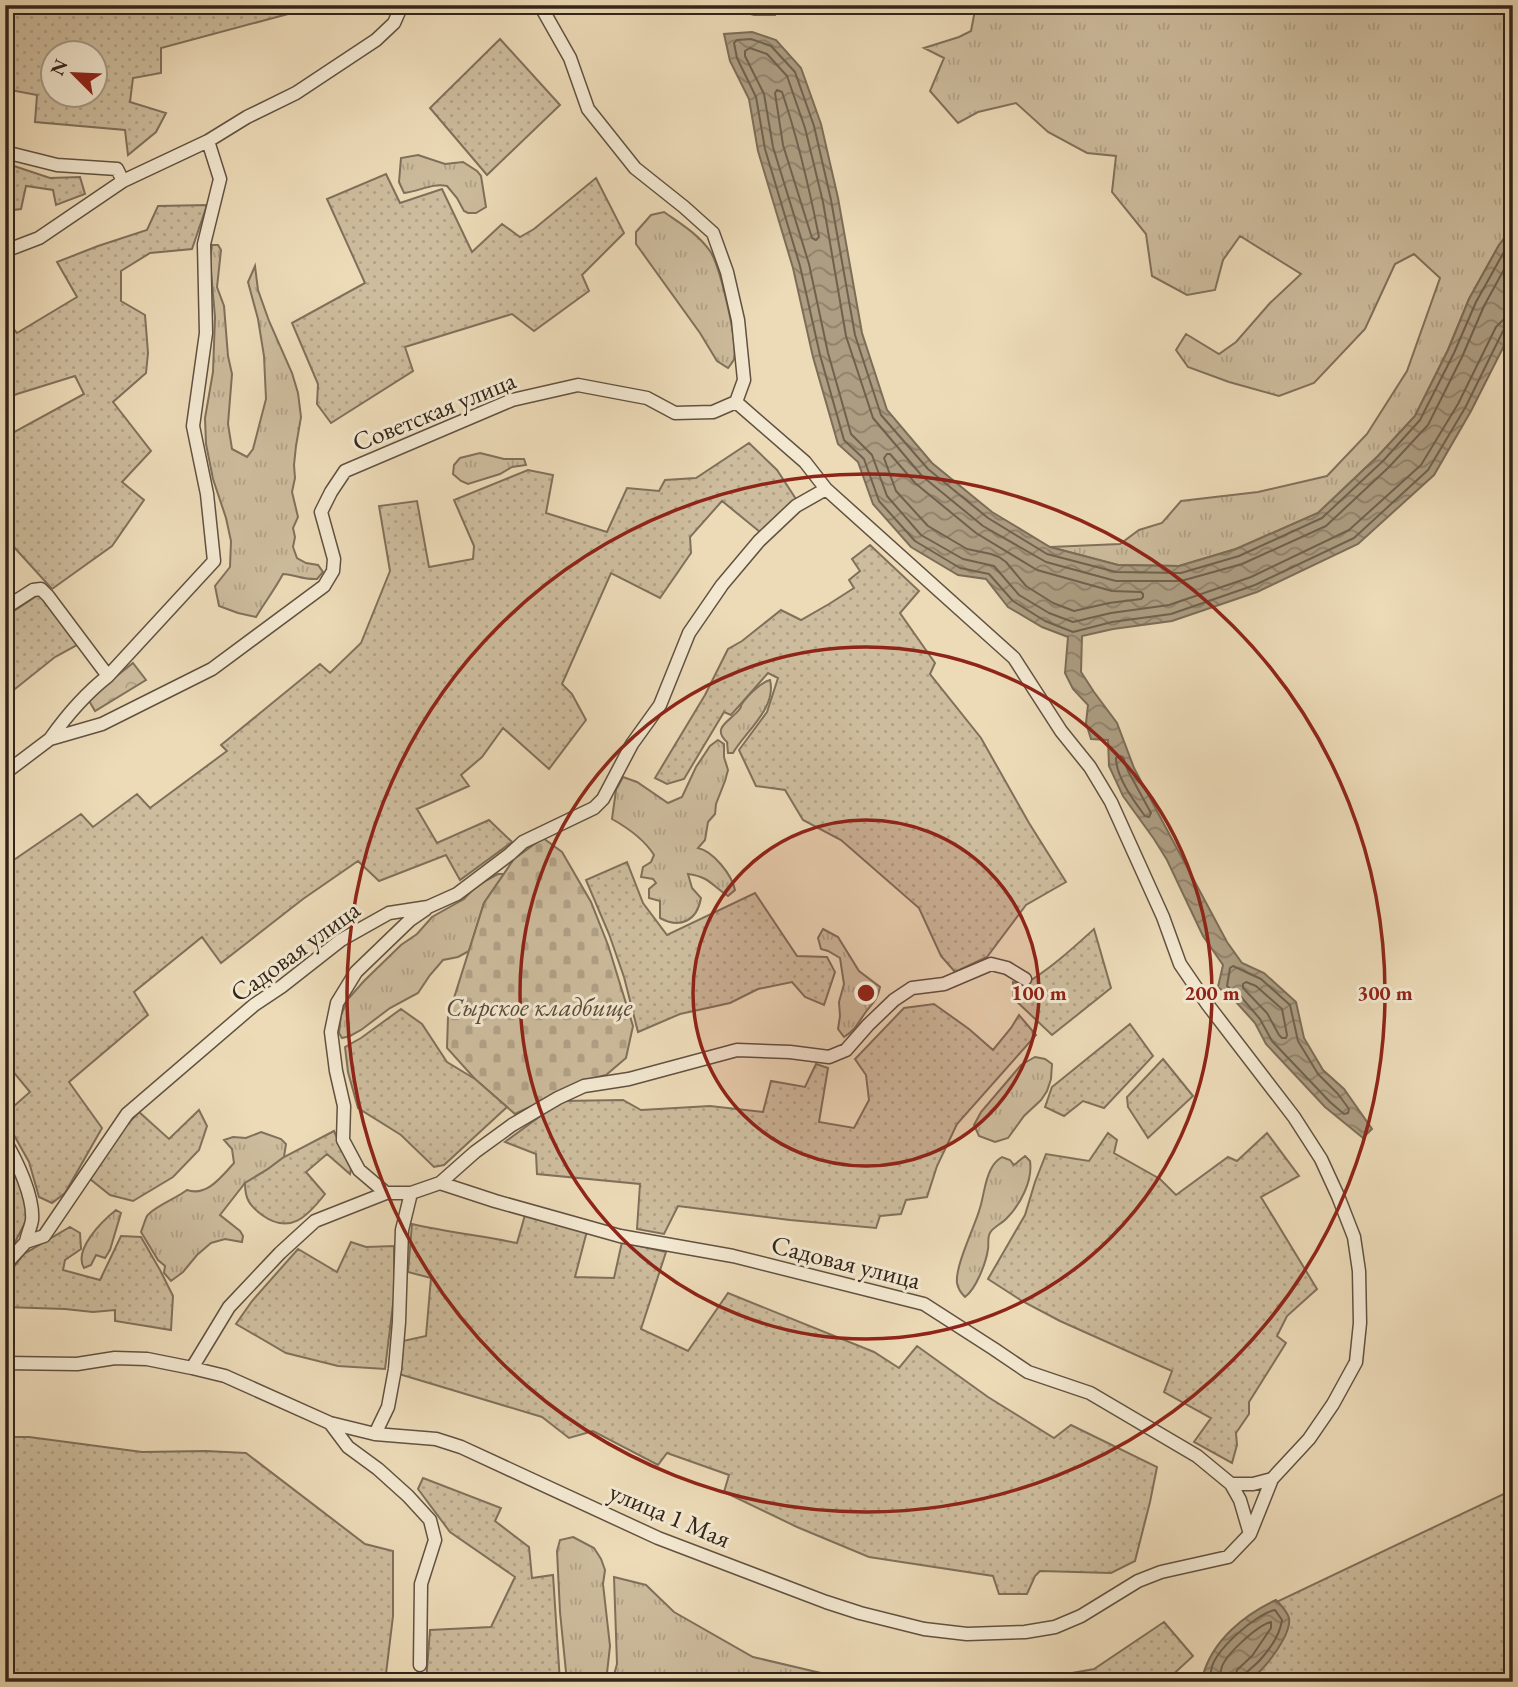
<svg xmlns="http://www.w3.org/2000/svg" width="1518" height="1687" font-family="'EB Garamond',serif">
<style>
.grass{fill:url(#grass-tufts);stroke:#80705b;stroke-width:2}
.cemetery{fill:url(#cemetery-stones);stroke:#80705b;stroke-width:2}
.park{fill:url(#park-crowns);stroke:#80705b;stroke-width:2}
.garden{fill:url(#garden-dots);stroke:#80705b;stroke-width:2;fill-rule:evenodd}
.water{fill:url(#water-waves);stroke:#7c6d58;stroke-width:2}
.lines{fill:none;stroke-linecap:round;stroke-linejoin:round}
.shore{stroke:#70614e;stroke-width:2}
.minor-casing{stroke:#615241;stroke-width:15}
.minor{stroke:#f3e8d1;stroke-width:12}
.ring{fill:none;stroke:#8f2418;stroke-width:3.5}
.labels{text-anchor:middle;stroke-width:6;stroke-linejoin:round;paint-order:stroke}
.street-label{font-size:26px;fill:#322519;stroke:#f3e8d1}
.park-label{font-size:26px;font-style:italic;fill:#594b3a;stroke:#f3e8d1}
.centre{fill:#8f2418;stroke:#f3e8d1;stroke-width:3.5}
.ring-label{font-size:21px;text-anchor:middle;font-weight:bold;fill:#8f2418;stroke:#f3e8d1;stroke-width:6;stroke-linejoin:round;paint-order:stroke}
</style>
<defs>
<pattern id="grass-tufts" width="24" height="20" patternUnits="userSpaceOnUse" patternTransform="scale(1.75)"><rect width="24" height="20" fill="#cdbc9d"/><path d="M3 7l-1-3M5 7V3M7 7l1-3M15 17l-1-3M17 17v-4M19 17l1-3" fill="none" stroke="#b0a187"/></pattern>
<pattern id="cemetery-stones" width="16" height="16" patternUnits="userSpaceOnUse" patternTransform="scale(1.75)"><rect width="16" height="16" fill="#cdbc9d"/><path d="M2 7V4a2 2 0 0 1 4 0v3zM10 15v-3a2 2 0 0 1 4 0v3z" fill="#b0a187"/></pattern>
<pattern id="park-crowns" width="20" height="18" patternUnits="userSpaceOnUse" patternTransform="scale(1.75)"><rect width="20" height="18" fill="#cdbc9d"/><path d="M2 6a3 3 0 1 1 6 0M12 15a3 3 0 1 1 6 0" fill="none" stroke="#b0a187"/></pattern>
<pattern id="garden-dots" width="8" height="8" patternUnits="userSpaceOnUse" patternTransform="scale(1.75)"><rect width="8" height="8" fill="#cdbc9d"/><path d="M2 2h.1M6 6h.1" fill="none" stroke="#b0a187" stroke-width="1.8" stroke-linecap="round"/></pattern>
<pattern id="water-waves" width="16" height="10" patternUnits="userSpaceOnUse" patternTransform="scale(1.75)"><rect width="16" height="10" fill="#ad9d82"/><path d="M0 5q4-4 8 0t8 0" fill="none" stroke="#8d806a"/></pattern>
</defs>
<rect width="100%" height="100%" fill="#eddbb8"/>
<filter id="stains"><feTurbulence type="fractalNoise" baseFrequency=".00286" numOctaves="4"/><feColorMatrix values="0 0 0 0 .2 0 0 0 0 .09 0 0 0 0 .02 0 0 0 .5 -.17"/></filter>
<radialGradient id="worn" r=".72"><stop offset=".6" stop-color="#630" stop-opacity="0"/><stop offset="1" stop-color="#630" stop-opacity=".3"/></radialGradient>
<path class="grass" d="M976,5H1513V184L1510,188L1513,191V227L1499,245L1469,299L1448,350L1415,416L1378,456L1318,513L1236,549L1179,566L1118,565L1050,547L1120,544L1139,530L1162,523L1181,501L1258,492L1327,476L1367,434L1407,371L1440,278L1414,254L1395,264L1365,329L1314,383L1279,396L1229,382L1188,367L1176,350L1186,334L1219,354L1236,342L1270,303L1301,274L1240,236L1223,260L1215,290L1187,295L1152,276L1146,234L1112,192L1116,156L1087,153L1048,132L1016,103L978,112L958,123L930,91L944,58L924,48L959,37L971,31Z
M418,155L445,164L463,162L477,171L481,176L486,207L476,213H468L464,211L457,198L447,186C432,183 420,191 404,193L399,182L401,158Z
M664,212C681,224 698,234 710,251C720,266 738,342 734,359C734,360 729,367 728,368L717,361L700,333L636,244V232L651,215Z
M212,245H218L221,250L217,287L224,306L228,356L232,374L228,424L232,449L247,457L253,449L266,399L264,356L258,319L248,282L255,266L258,290L269,321L292,373L298,393L301,417L296,446L294,465L295,478L292,492L298,517L293,528L295,537L293,547L297,558L306,563L318,565L323,572L317,579C305,580 295,575 283,574C275,589 265,602 256,617L238,613L219,606L215,586L230,567L231,541L226,518L213,479L206,444L205,418L213,372L215,317L210,260Z
M480,453L504,459H524L526,465L512,467L500,474L468,484L461,481L453,474L454,465L460,458Z
M770,680C777,708 745,732 733,753H728L727,742C711,728 730,721 738,711C744,704 738,709 744,701C749,694 762,682 770,680Z
M718,740L724,744V757L728,770L725,781L716,804L715,814L708,822L705,840L698,848C713,851 732,875 735,890L728,896C711,885 710,877 688,874L692,888L701,898C697,921 680,929 660,918V901L649,898V889L656,883L653,879L641,877L643,867L651,862L654,855C644,839 628,828 612,819L616,790L623,777L637,782L668,803L682,797L696,767L710,746Z
M498,874H504L484,903L469,951L458,957L443,960L430,975L418,993L390,1008L361,1030L350,1036L342,1038L339,1033L341,1015L348,999L364,981L401,945L417,934L432,917L464,899L476,886Z
M823,929L838,937L859,971L880,987C877,1002 870,1005 863,1016C857,1025 854,1031 844,1037L838,1029L840,1016L839,1002L844,984L840,958L828,951L821,949L818,938Z
M1035,1057L1045,1059L1052,1064L1051,1079L1047,1091L1041,1100L1024,1116L1008,1138L995,1142L979,1136L974,1125L981,1112L1010,1078L1021,1065Z
M261,1132L281,1139L286,1144L284,1157L268,1169L245,1183L220,1215L240,1231L243,1236L242,1242L225,1239L211,1243L197,1255L183,1272L171,1281L164,1273L165,1266L158,1260L141,1232C143,1227 145,1220 147,1216C153,1207 177,1198 187,1190C207,1197 222,1176 234,1163L232,1149L224,1140L233,1137L246,1138Z
M1025,1156L1030,1161C1033,1181 1020,1205 1006,1219C1001,1224 992,1228 990,1233C987,1238 989,1244 988,1249C986,1263 976,1289 965,1297C961,1293 958,1289 957,1283C955,1266 974,1228 979,1211C984,1197 984,1182 991,1169C994,1163 997,1160 1002,1157L1010,1160L1014,1165Z
M116,1210L121,1213L110,1250L105,1258L96,1255L91,1265L84,1268C73,1250 102,1221 116,1210Z
M573,1537L594,1548L601,1559L605,1570L603,1584L610,1646L606,1682H567L560,1612L557,1551L560,1540Z
M614,1577L646,1585L674,1612L753,1657L859,1682H612L617,1664Z"/>
<path class="cemetery" d="M543,838L562,852L591,902L608,945L633,1026L626,1058L606,1075L586,1080L515,1114L475,1079L447,1048L448,1017L484,903L514,859Z"/>
<path class="park" d="M133,663L146,680L95,711L88,699Z"/>
<path class="garden" d="M5,5H285L288,14L161,48V73L133,78L130,102L166,113L156,132L128,155L125,130L35,122L37,95L5,89ZM52,52H94V94H52Z
M500,39L560,105L487,175L430,108Z
M5,163L50,178L80,177L85,194L56,205L53,190L26,186L21,209L5,211Z
M386,174L400,203L442,189L472,252L502,224L520,237L534,229L596,178L624,233L582,275L589,291L534,331L512,314L405,347L413,371L331,423L317,404L318,384L292,323L365,283L327,199Z
M207,205L192,249L150,253L121,271V301L145,315L148,353L146,373L113,402L151,451L122,482L144,500L112,546L52,589L13,546L5,544V437L84,394L75,376L17,394L5,399V319L17,333L77,297L57,262L98,246L147,230L158,206Z
M749,443L777,470L796,499L760,532L722,501L690,537L691,553L660,598L611,573L562,684L572,694L586,720L549,769L503,728L482,757L461,775L469,786L417,809L437,843L489,820L512,842L460,880L446,855L379,881L358,861L303,899L221,963L202,937L134,992L148,1015L69,1082L102,1128L65,1193L52,1203L39,1197L29,1162L5,1119V1114L30,1092L5,1062V866L81,814L93,827L137,794L150,808L227,751L221,745L320,664L330,673L361,643L390,571L379,506L417,501L429,567L473,559L474,546L454,500L528,470L553,475L546,513L607,532L627,488L659,491L665,480L696,478Z
M870,545L919,591L900,613L935,663L930,674L981,738L1029,823L1066,882L1026,905L987,957L955,972L941,956L919,908L841,840L803,820L785,790L756,786L739,750L767,712L778,678L768,673L731,715L724,712L684,779L667,784L655,778L705,695L728,649L742,641L781,610L801,620L829,604L854,588L849,580L860,571L852,559Z
M38,595L46,599L79,644L55,657L5,697V617Z
M627,862L643,903L667,935L755,893L797,956L827,957L835,972L824,1005L805,997L792,982L758,989L730,1003L680,1014L638,1032L624,977L609,934L586,880Z
M1094,929L1111,988L1052,1035L1013,998V982L1023,985C1049,970 1072,949 1094,929Z
M934,1004L969,1029L993,1050L1011,1028L1019,1015L1036,1035L957,1124L937,1166L927,1197L906,1200L901,1214L880,1216L876,1228L790,1220L678,1206L664,1234L637,1229L640,1184L537,1174L536,1154L505,1142L561,1101L623,1100L641,1110L710,1106L763,1112L771,1081L805,1087L816,1064L828,1068L819,1122L854,1128L869,1100L866,1075L855,1059L904,1008Z
M401,1009L422,1024L447,1062L475,1079L507,1107L444,1165L434,1167L401,1135L358,1108L348,1072L345,1047L361,1038Z
M1130,1024L1153,1056L1104,1108L1083,1101L1064,1116L1045,1107L1052,1087Z
M1163,1059L1193,1096L1148,1138L1128,1107L1127,1097Z
M199,1110L207,1126L199,1150L173,1177L133,1201L110,1195L90,1179L123,1129L139,1112L169,1139Z
M334,1131L351,1169L350,1174L327,1154L306,1172L325,1194C307,1217 290,1235 262,1215C249,1205 245,1199 245,1183L268,1169L284,1157Z
M1108,1133L1117,1140L1114,1153L1160,1179L1176,1195L1228,1157L1237,1161L1267,1133L1299,1176L1261,1197L1317,1289L1287,1316L1277,1336L1286,1343L1249,1402V1414L1236,1433L1237,1445L1232,1463L1194,1442L1211,1418L1164,1392L1172,1371L1060,1321L1022,1301L988,1279L1025,1215L1035,1182L1046,1154L1089,1161Z
M5,1150L25,1194L27,1219L12,1248L5,1241Z
M525,1215L587,1231L575,1277L614,1278L622,1242L666,1252L641,1329L688,1351L728,1293L874,1352L899,1368L917,1346L988,1397L1054,1438L1071,1425L1157,1467L1150,1502L1135,1561L1111,1573L1040,1571L1035,1576L1027,1594H999L993,1576L869,1557L797,1527L724,1492L729,1475L667,1453L658,1465L593,1431L569,1438L542,1417L399,1374L403,1341L426,1336L431,1278L408,1272L412,1224C447,1232 482,1236 517,1243Z
M70,1227L80,1233L81,1249L65,1260L63,1270L100,1280L121,1236L141,1237L160,1270L173,1296L171,1330L115,1321V1310L93,1312L65,1309L5,1307V1278L24,1254Z
M351,1242L366,1247L394,1246V1296L385,1369L338,1366L286,1353L236,1324L252,1301L298,1249L337,1272Z
M5,1437H29L142,1452L206,1451L246,1453L365,1544L393,1551V1616L385,1682H5Z
M423,1478L501,1508L495,1521L529,1547L532,1578L553,1575L560,1682H426L430,1630L491,1627L515,1577L450,1532L418,1489Z
M1512,1490L1513,1682H1206L1268,1606Z
M1164,1622L1193,1656L1165,1682H1023L1094,1669Z"/>
<path class="water" d="M718,5H779L775,15H754Z
M752,32L776,40L801,68L821,124L838,198L862,333L887,410L932,463L992,512L1050,547L1118,565L1179,566L1236,549L1318,513L1378,456L1415,416L1448,350L1469,299L1499,245L1513,227V328L1471,411L1434,475L1358,544L1257,592L1172,621L1113,629L1082,636L1081,672L1094,692L1117,723L1134,768L1227,942L1242,963L1264,973L1296,1002L1304,1038L1323,1070L1344,1089L1372,1129L1363,1138L1325,1107L1266,1044L1255,1023L1237,1003L1218,987L1223,965L1203,936L1167,860L1154,839L1123,796L1109,766L1108,740L1091,739L1086,723L1088,705L1073,689L1065,673L1068,637L1042,627L1008,607L986,579L958,575L911,547L873,504L858,462L838,444L813,357L793,268L758,151L749,99L730,61L724,34Z
M1276,1600C1281,1605 1287,1611 1289,1618C1292,1634 1262,1675 1247,1681C1239,1684 1217,1682 1208,1682L1203,1675C1213,1640 1244,1615 1276,1600Z"/>
<g class="lines">
<path class="shore" d="M777,90L782,92C798,139 809,187 819,237L816,240L812,238L783,145L775,93Z
M1513,239L1505,250L1476,302L1454,353L1420,420L1383,461L1322,518L1239,556L1181,573L1116,572L1047,554L988,518L928,469L881,415L855,335L831,200L814,126L795,72L771,46L751,39L737,40L734,43L737,58L756,97L765,149L800,266L820,355L844,440L864,459L879,501L915,541L960,568L989,574L1013,601L1045,621L1073,632L1112,622L1171,614L1255,585L1354,538L1428,470L1465,408L1503,331L1507,327H1513
M1513,253L1484,306L1462,357L1428,425L1389,467L1326,526L1242,564L1181,581H1116L1046,562L983,526L922,476L873,418L846,336L823,202L805,128L787,76L767,54L750,48L745,51V56L764,94L773,147L809,264L828,353L851,434L872,455L887,496L921,535L963,559L994,566L1019,595L1049,613L1073,622L1111,613L1169,605L1251,577L1349,530L1421,465L1458,404L1496,327L1503,320L1513,318
M887,454H890L915,483L976,533L1037,570L1112,591L1141,592L1143,594V597L1141,599L1109,603L1074,611L1053,603L1026,586L1006,562L999,557L991,554L967,549L928,526L896,491L884,458Z
M1120,756L1123,757L1128,771L1151,813L1149,817L1145,816C1134,801 1116,777 1116,758Z
M1233,966L1261,979L1290,1005L1298,1041L1318,1074L1338,1094L1349,1109L1348,1113L1344,1114L1330,1102L1272,1041L1260,1019L1242,998L1227,986L1230,968Z
M1246,982L1256,986L1282,1009L1287,1035L1286,1038H1282L1279,1035L1267,1013L1243,988V984Z
M1213,1682C1213,1678 1211,1675 1211,1671C1213,1651 1257,1613 1275,1610L1282,1620C1280,1635 1270,1649 1260,1660C1253,1668 1244,1671 1242,1682
M1222,1682C1222,1678 1220,1674 1221,1670C1223,1656 1258,1625 1271,1622V1628L1252,1656L1237,1670L1234,1682"/>
<g class="minor-casing">
<path id="minor" d="M540,5L570,58L588,109L635,168L684,207L713,233L727,272L738,320L744,380L736,402L805,462L826,489L1014,658L1061,731L1090,767L1111,802L1163,917L1180,964L1208,1005L1294,1117L1321,1159L1338,1196L1354,1237L1359,1271L1360,1323L1356,1362L1333,1404L1309,1439L1272,1479L1253,1484H1231
M5,152L57,165L117,169L123,181
M5,251L39,238L123,181L208,141L247,117L296,93L376,40L394,23L402,5
M5,608L33,590L41,589L48,596L108,676
M50,739C67,715 85,694 108,676L214,561L207,494L193,426L206,333L204,244L220,179L208,141
M5,773L50,739L102,724L212,669L324,586L333,571L334,559L321,512L331,492L345,471L512,400L578,385L647,398L675,413L713,412L736,402
M5,1141C17,1161 34,1197 32,1220C31,1227 27,1235 26,1242
M440,1183L495,1201L620,1236L733,1256L924,1304L994,1349L1028,1372L1090,1393L1197,1456L1231,1484L1240,1500L1250,1534
M386,1193L359,1170L343,1140L344,1106L336,1071L331,1032L337,1003L356,972L410,920L426,909
M5,1265L26,1242L44,1236L127,1114L254,1005L281,987L341,940L389,913L428,907L457,894L510,854L523,842L594,808L603,799L632,744L660,705L689,633L722,585L759,541L796,506L826,489
M5,1363L77,1364L115,1358L147,1359L192,1368L225,1376L330,1423L375,1434L436,1439L461,1447L658,1538L826,1602L860,1613L924,1629L967,1634L1025,1632L1055,1627L1081,1616L1138,1581L1161,1572L1228,1557L1250,1534L1272,1479
M192,1368L229,1307L280,1253L315,1221L386,1193H411L440,1183L475,1152L512,1125L558,1098L584,1086L629,1079L737,1050L790,1052L829,1057L846,1050L868,1025L894,1000L912,988L944,984L991,964L1007,968L1025,979
M330,1423L348,1447L378,1469L408,1496L430,1520L435,1540L421,1584L420,1665
M375,1434L388,1407L395,1369L399,1322L402,1230L411,1193"/>
</g>
<use href="#minor" class="minor"/>
</g>
<circle cx="866" cy="993" r="173" fill="#8f2418" fill-opacity=".12"/>
<g class="ring">
<circle cx="866" cy="993" r="173"/>
<circle cx="866" cy="993" r="346"/>
<circle cx="866" cy="993" r="519"/>
</g>
<g class="labels">
<g class="street-label">
<text transform="translate(434 411) rotate(-22)" y="9">Советская улица</text>
<text transform="translate(295 951) rotate(-36)" y="9">Садовая улица</text>
<text transform="translate(846 1262) rotate(14)" y="9">Садовая улица</text>
<text transform="translate(670 1515) rotate(23)" y="9">улица 1 Мая</text>
</g>
<g class="park-label">
<text x="539" y="1016">Сырское кладбище</text>
</g>
</g>
<circle cx="866" cy="993" r="10" class="centre"/>
<g class="ring-label">
<text x="1039" y="1000">100 m</text>
<text x="1212" y="1000">200 m</text>
<text x="1385" y="1000">300 m</text>
</g>
<rect width="1518" height="1687" fill="none" stroke="#eddbb8" stroke-width="28"/>
<rect x="7" y="7" width="1504" height="1673" fill="none" stroke="#322519" stroke-width="3.5"/>
<rect x="14" y="14" width="1490" height="1659" fill="none" stroke="#322519" stroke-width="2"/>
<g transform="translate(74 74) rotate(294)"><circle r="33" fill="#f3e8d1" stroke="#a69a87" stroke-width="2"/>
<path d="M0-5L12 26L0 18L-12 26Z" fill="#8f2418"/>
<text y="-10" font-size="19" font-weight="bold" text-anchor="middle" fill="#322519">N</text>
</g>
<rect width="100%" height="100%" filter="url(#stains)"/>
<rect width="100%" height="100%" fill="url(#worn)"/>
</svg>
